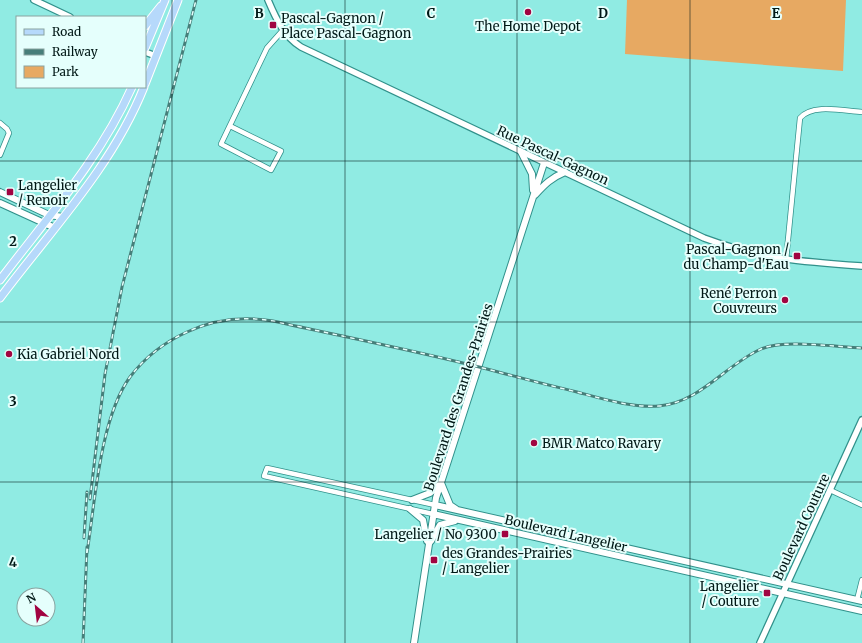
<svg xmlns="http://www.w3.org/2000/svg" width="862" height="643" font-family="Merriweather,serif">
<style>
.park{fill:#e7a962}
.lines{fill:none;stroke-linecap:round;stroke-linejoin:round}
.minor-casing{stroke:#31918b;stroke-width:6}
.tertiary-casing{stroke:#31918b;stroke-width:8}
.secondary-casing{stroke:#31918b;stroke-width:8}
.primary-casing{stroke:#fff;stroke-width:9}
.minor{stroke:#fff;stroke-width:4.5}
.tertiary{stroke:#fff;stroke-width:5.5}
.secondary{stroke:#fff;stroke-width:6}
.primary{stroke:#b6d9fb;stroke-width:7}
.rail-casing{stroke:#467e79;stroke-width:3}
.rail{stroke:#e5fffc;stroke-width:1.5;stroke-dasharray:4.5;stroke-linecap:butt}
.grid{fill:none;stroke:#001816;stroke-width:1;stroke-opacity:0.55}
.poi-dot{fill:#a10441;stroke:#e5fffc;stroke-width:1.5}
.labels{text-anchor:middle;stroke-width:4;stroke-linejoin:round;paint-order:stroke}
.poi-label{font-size:13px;fill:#001816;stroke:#e5fffc;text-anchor:start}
.street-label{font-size:13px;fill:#001816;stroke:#e5fffc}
.grid-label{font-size:13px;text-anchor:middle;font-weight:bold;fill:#001816;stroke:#e5fffc;stroke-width:4;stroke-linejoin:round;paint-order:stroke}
</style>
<rect width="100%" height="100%" fill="#90ebe3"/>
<path class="park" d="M627,0H846L843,71L625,54Z"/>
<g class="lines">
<g class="minor-casing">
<path id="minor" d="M0,123L7,129L9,133L0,155
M230,126L281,151L271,170L221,144L267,48L283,30
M786,260L800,118C812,103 844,111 862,112
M830,490L862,505
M433,514L264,476L267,468L435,505
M857,600L862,580"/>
</g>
<g class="tertiary-casing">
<path id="tertiary" d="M34,0L70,17
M268,0C276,19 284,36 301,47L704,238C760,259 804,262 862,266
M145,52L156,56
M760,643L862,420"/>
</g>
<g class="secondary-casing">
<path id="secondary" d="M521,152L532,174L533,190
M0,192L49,215L63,217
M535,195C545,184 551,178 565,172
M0,203L55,228
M441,483L450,505L456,509
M412,500L430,493L440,484
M435,505L862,601
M410,509L423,520L427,541
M433,514L862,611
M431,541L440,525L455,521
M414,643L436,498L544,163"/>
</g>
<g class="primary-casing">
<path id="primary" d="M145,26L161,6
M145,48L165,0
M145,84L178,0
M0,280C47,218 100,159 132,87
M0,298C51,230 112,167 144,87"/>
</g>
<use href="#minor" class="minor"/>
<use href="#tertiary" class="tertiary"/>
<use href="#secondary" class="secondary"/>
<use href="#primary" class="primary"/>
<g class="rail-casing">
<path id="rail" d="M90,499L105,374L122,287L196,0
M84,538L87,492
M87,553C95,502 100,418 130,377C145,357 165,342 187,332C215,319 243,316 273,321C345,337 417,351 487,369C517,377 547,385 577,392C603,399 632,408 659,406C701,402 725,365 761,349C783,339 836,347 862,348
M83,643L87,547"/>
</g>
<use href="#rail" class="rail"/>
</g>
<path class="grid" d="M172,0V643M345,0V643M517,0V643M690,0V643M0,161H862M0,322H862M0,482H862"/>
<g class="poi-dot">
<circle cx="528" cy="12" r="4"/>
<rect x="269" y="21" width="8" height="8" rx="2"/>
<rect x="6" y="188" width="8" height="8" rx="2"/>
<rect x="793" y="252" width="8" height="8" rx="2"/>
<circle cx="785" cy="300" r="4"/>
<circle cx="9" cy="354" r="4"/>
<circle cx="534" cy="443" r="4"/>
<rect x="501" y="530" width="8" height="8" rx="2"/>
<rect x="430" y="556" width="8" height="8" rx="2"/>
<rect x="763" y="589" width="8" height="8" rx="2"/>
</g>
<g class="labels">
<g class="poi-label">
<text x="281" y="23">Pascal-Gagnon /<tspan x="281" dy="15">Place Pascal-Gagnon</tspan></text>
<text x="528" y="31" text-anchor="middle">The Home Depot</text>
<text x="18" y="190">Langelier<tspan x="18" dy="15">/ Renoir</tspan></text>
<text x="789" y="254" text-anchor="end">Pascal-Gagnon /<tspan x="789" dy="15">du Champ-d'Eau</tspan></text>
<text x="777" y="298" text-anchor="end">René Perron<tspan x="777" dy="15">Couvreurs</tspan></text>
<text x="17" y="359">Kia Gabriel Nord</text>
<text x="542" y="448">BMR Matco Ravary</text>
<text x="497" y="539" text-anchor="end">Langelier / No 9300</text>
<text x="442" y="558">des Grandes-Prairies<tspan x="442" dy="15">/ Langelier</tspan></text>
<text x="759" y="591" text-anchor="end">Langelier<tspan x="759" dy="15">/ Couture</tspan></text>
</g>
<g class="street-label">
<text transform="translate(553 155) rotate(25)" y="5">Rue Pascal-Gagnon</text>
<text transform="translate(458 397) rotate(-72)" y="5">Boulevard des Grandes-Prairies</text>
<text transform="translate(801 527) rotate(-65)" y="5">Boulevard Couture</text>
<text transform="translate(566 533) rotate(13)" y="5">Boulevard Langelier</text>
</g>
</g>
<g class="grid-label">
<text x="259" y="18">B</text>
<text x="431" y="18">C</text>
<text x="603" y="18">D</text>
<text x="776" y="18">E</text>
<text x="13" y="246">2</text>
<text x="13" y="406">3</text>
<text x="13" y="567">4</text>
</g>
<rect x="16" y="16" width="130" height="72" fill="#e5fffc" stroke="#89a3a0"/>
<rect x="24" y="29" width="20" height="6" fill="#b6d9fb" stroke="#89a3a0"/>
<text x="52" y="36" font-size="12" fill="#001816">Road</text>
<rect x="24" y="49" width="20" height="6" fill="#467e79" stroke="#89a3a0"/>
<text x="52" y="56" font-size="12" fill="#001816">Railway</text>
<rect x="24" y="66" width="20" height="12" fill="#e7a962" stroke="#89a3a0"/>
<text x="52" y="76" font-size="12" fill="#001816">Park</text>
<g transform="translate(36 607) rotate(332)"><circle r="19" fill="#e5fffc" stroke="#89a3a0"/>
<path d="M0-3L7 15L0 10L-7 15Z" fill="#a10441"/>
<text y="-6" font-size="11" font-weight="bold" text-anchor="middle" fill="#001816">N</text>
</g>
</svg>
